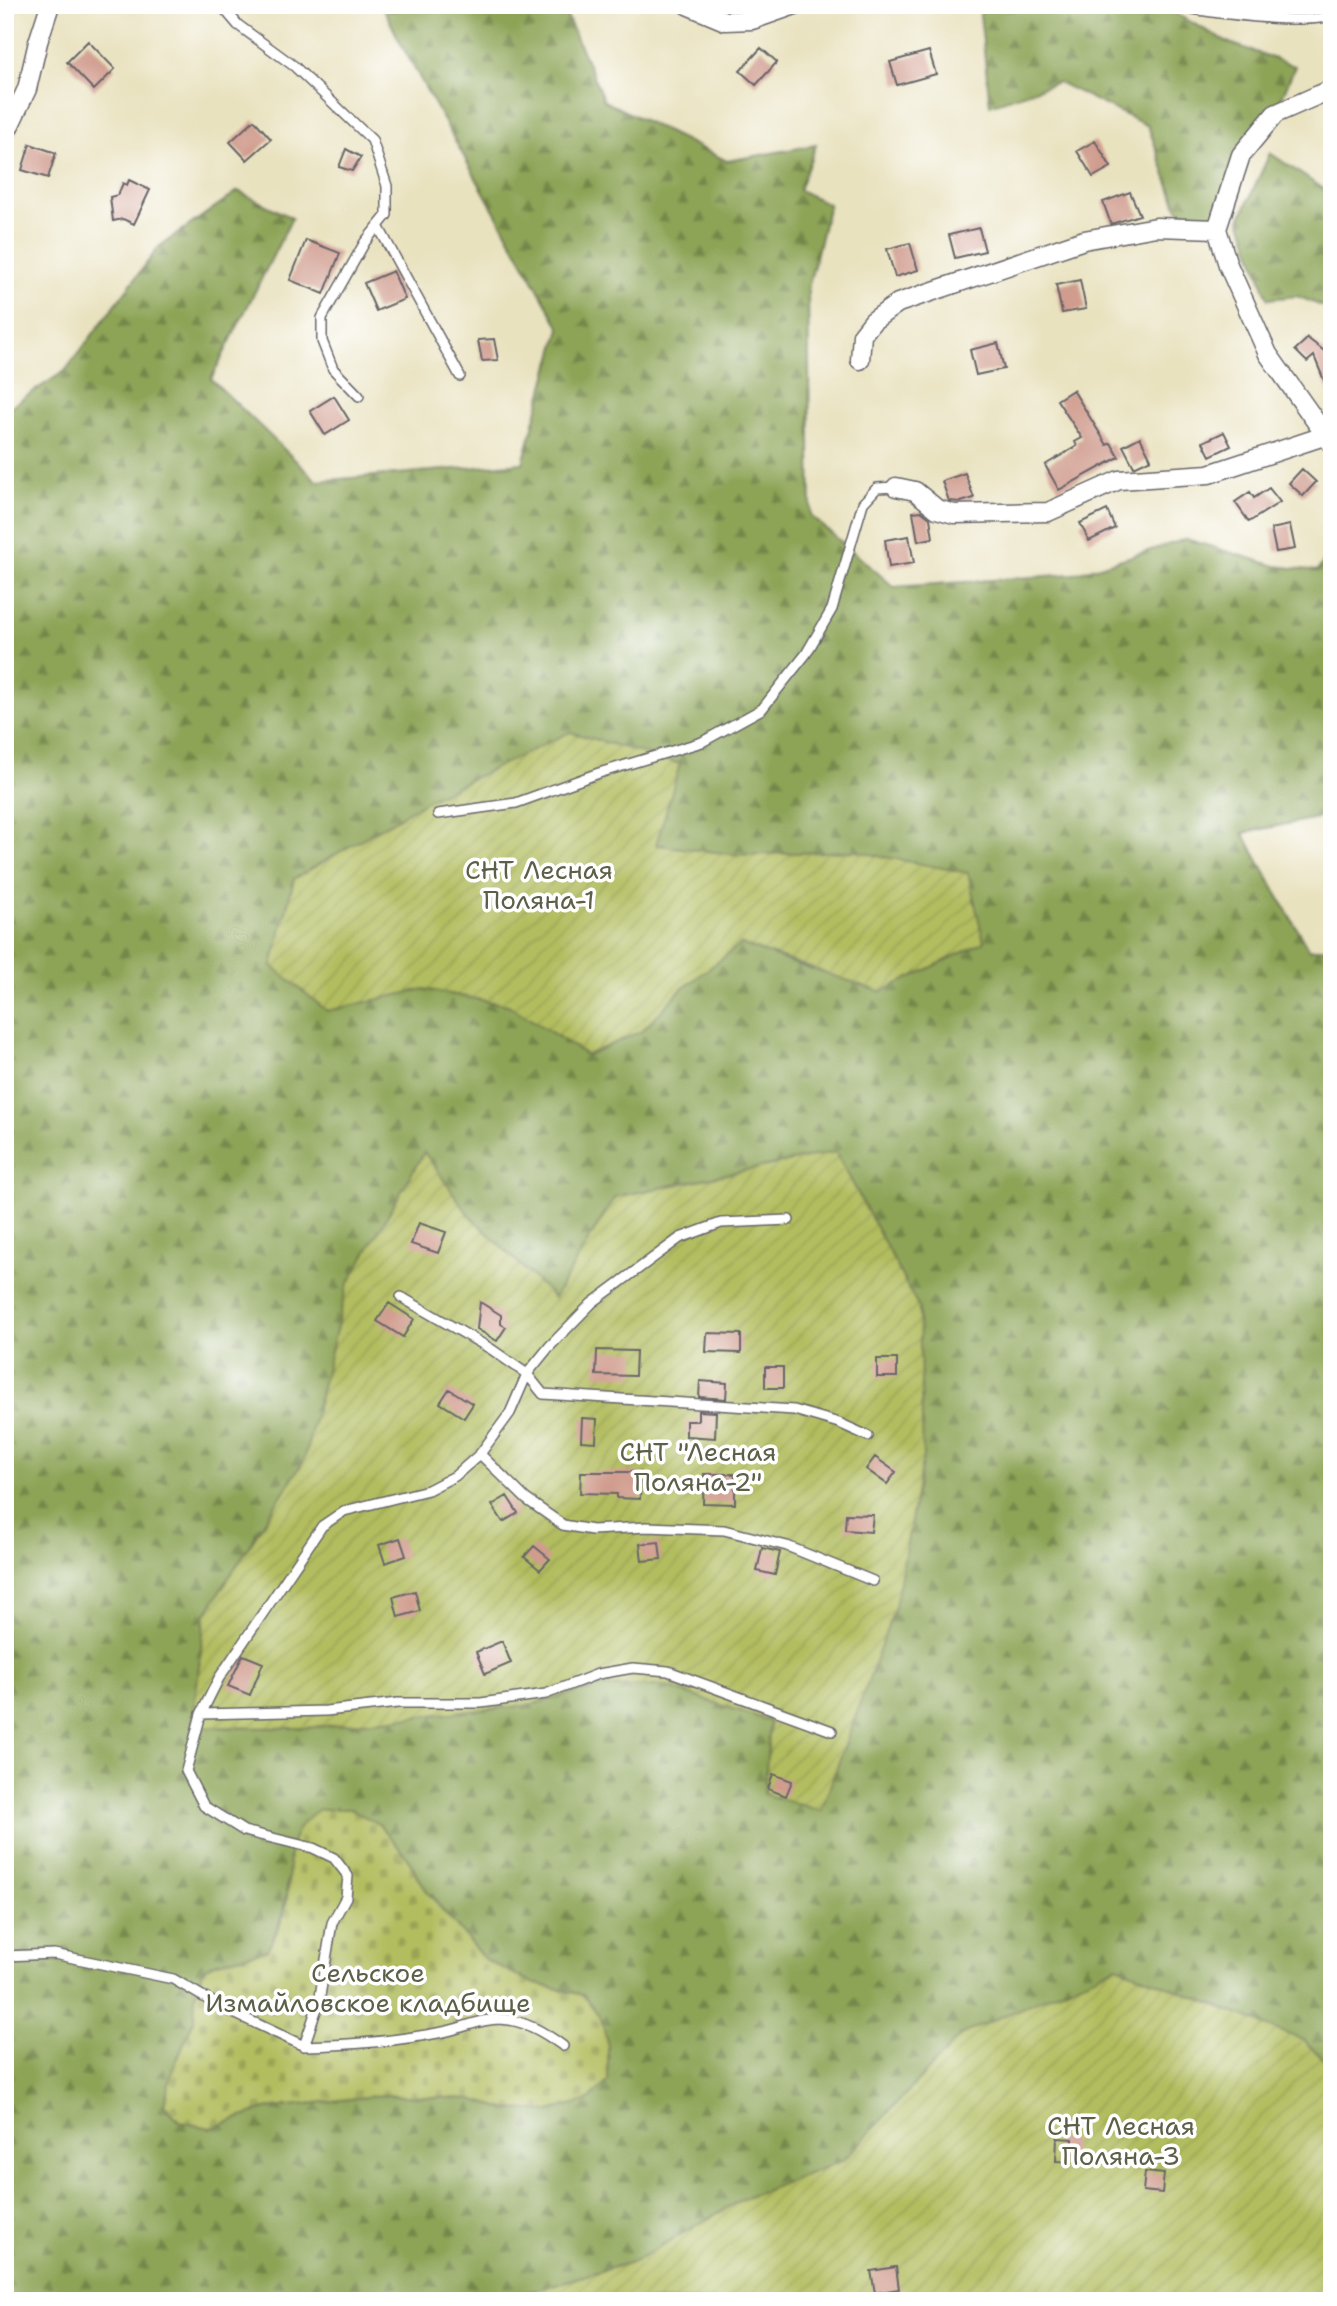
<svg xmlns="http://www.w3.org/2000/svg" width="1337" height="2306" font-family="'Shantell Sans',sans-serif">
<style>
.forest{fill:url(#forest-firs);stroke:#586348;stroke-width:2;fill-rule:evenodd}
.cemetery{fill:url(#cemetery-stones);stroke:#6a704d;stroke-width:2}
.garden{fill:url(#garden-furrows);stroke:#6a704d;stroke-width:2}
.building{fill:#d09c8e}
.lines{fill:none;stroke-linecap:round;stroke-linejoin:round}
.lane-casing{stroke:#686569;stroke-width:12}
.street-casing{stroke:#686569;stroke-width:21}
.lane{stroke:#fff;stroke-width:9}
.street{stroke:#fff;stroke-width:18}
.labels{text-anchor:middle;stroke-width:7;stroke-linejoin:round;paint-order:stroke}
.park-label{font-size:26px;fill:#5c6049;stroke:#fff}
</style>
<defs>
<pattern id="forest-firs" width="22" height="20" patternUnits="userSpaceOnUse" patternTransform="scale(1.75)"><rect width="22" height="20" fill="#8da456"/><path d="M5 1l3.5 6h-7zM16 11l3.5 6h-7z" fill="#738548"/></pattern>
<pattern id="cemetery-stones" width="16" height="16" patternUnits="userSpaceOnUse" patternTransform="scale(1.75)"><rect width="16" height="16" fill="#b2bd5f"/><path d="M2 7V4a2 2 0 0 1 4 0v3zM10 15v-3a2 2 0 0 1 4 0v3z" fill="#99a253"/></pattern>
<pattern id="garden-furrows" width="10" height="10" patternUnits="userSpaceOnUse" patternTransform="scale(1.75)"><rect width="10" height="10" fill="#b2bd5f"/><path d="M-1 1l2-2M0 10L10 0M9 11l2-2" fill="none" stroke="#99a253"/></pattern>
</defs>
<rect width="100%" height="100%" fill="#fff"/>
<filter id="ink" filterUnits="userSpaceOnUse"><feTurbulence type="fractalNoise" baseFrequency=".0143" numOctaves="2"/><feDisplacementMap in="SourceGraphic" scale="14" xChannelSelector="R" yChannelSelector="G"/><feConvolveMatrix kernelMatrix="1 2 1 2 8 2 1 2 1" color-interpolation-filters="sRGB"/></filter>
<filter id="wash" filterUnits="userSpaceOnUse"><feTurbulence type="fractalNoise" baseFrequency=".00686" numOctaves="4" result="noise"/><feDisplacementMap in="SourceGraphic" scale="28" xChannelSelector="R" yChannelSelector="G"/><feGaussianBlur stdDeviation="1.57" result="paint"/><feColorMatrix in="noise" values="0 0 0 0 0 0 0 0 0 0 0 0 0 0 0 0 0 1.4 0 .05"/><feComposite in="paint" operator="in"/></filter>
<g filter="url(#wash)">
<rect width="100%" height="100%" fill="#e9e2bf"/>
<path class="forest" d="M382,5H562L604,101L727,161L816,145L799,190L829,204L808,289L811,516L894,587L1074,574L1186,539L1276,566L1317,571L1332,550V815L1243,833L1309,950L1332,947V2067L1303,2040L962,2034L844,2160L741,2200L635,2261L498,2301H5V410L65,371L159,247L238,191L292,218L211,379L317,481L523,463L560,328L402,46ZM656,845L739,855L855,851L812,970L741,944L682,989L642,1031L587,1055L508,1005L424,989ZM836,1152L765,1794L770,1721L664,1686L595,1687L530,1705L305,1728L192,1727L205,1615L304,1460L424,1153L469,1215L554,1298L615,1197ZM406,1856L428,1893L484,1959L532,1983L584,1995L506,2109L471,2099L383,2095L265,2109L211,2128L180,2122L164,2104L173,2071L194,2020L204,1969L214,1963L267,1950C281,1925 285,1909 288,1879Z
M979,5H1160L1227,42L1295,66L1275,114L1241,155L1217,229L1178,209L1148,126L1058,82L990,105Z
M1270,153L1332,195V310L1297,296L1268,299L1240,219Z"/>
<path class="cemetery" d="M320,1809H351L380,1825L406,1856L428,1893L484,1959L532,1983L583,1995L601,2018L608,2046V2081L589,2100L550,2111L506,2109L471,2099L383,2095L265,2109L211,2128L180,2122L164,2104L172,2071L194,2020L195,1996L204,1969L214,1963L267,1950C274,1937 281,1925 285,1911C294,1870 277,1835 320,1809Z"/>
<path class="garden" d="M570,732L680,764L656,845L739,855L855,851L968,873L984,942L881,992L741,944L682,989L642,1031L587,1055L508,1005L424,989L327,1011L272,966L294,879L432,798Z
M424,1152L469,1215L554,1298L615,1197L836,1152L919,1308L923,1457L895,1607L821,1811L764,1794L770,1721L664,1686L595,1687L530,1705L305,1728L192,1727L205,1615L304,1460L347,1286Z
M1117,1966L1303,2040L1332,2067V2301H498L635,2261L741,2200L844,2160L962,2034Z"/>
<g id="blocks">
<path class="building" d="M88,41L115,69L94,90L67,62Z
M761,48L777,62L756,85L740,71Z
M929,51L936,74L897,85L890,62Z
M254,120L271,139L247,160L230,142Z
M1095,141L1111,167L1093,177L1077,151Z
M30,144L56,153L48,178L22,170Z
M346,149L361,157L352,171L339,167Z
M129,180L150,190L134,224L123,219L113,221L110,197L118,195L123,183L127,185Z
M1130,192L1140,215L1111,224L1103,202Z
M979,228L985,251L955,258L949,235Z
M306,240L340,253L324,294L290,280Z
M910,243L918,270L895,277L887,249Z
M393,271L405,299L376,311L364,283Z
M1080,280L1086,309L1062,313L1056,285Z
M1306,337L1332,357V400L1314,356L1307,362L1295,350L1307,339Z
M494,339L498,360L482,361L478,340Z
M998,343L1004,369L976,375L970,350Z
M1073,390L1107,445L1111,443L1119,457L1059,490L1045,465L1077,446L1075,442L1082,438L1057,400Z
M334,396L349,420L325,435L310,411Z
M1224,432L1231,446L1210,456L1203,442Z
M1140,437L1151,459L1134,467L1123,446Z
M1302,469L1316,482L1303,496L1289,483Z
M965,473L974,498L961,502L949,501L942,481Z
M1269,488L1280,502L1249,522L1235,502L1250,492L1254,498Z
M1107,510L1115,528L1089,541L1080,523Z
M921,511L930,518L933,538L918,541L913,512Z
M1290,525L1295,549L1276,552L1271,529Z
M909,536L914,563L889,567L885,540Z
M419,1223L446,1232L438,1253L411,1244Z
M480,1302L501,1315V1324L506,1327L497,1341L477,1329Z
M389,1303L414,1319L403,1337L377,1321Z
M707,1333L741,1334V1353L706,1352Z
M597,1350L636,1351L635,1376L596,1375Z
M877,1359H897V1377H877Z
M765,1367H783V1388H765Z
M700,1381L727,1383L726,1399L699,1397Z
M449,1389L473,1404L464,1418L440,1403Z
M698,1411L716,1412L715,1438L686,1436V1421H698Z
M582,1418L597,1419L596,1442L581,1441Z
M875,1457L896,1472L887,1484L866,1469Z
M581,1472H641L640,1499L617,1498V1494L580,1493Z
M704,1474H735V1504L703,1503Z
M507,1496L518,1513L503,1522L492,1505Z
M846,1514L873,1515L871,1532L845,1530Z
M400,1538L406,1556L385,1563L379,1545Z
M659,1542L661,1559L642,1561L640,1544Z
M534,1546L550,1559L540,1570L524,1557Z
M762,1548L780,1552L775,1575L757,1571Z
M415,1591L420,1611L398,1617L393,1597Z
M502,1641L511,1663L485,1674L476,1652Z
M243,1655L263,1663L250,1695L228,1686Z
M773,1774L792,1781L786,1796L768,1789Z
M1057,2138L1073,2139L1072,2162L1056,2161Z
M1145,2172L1164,2174L1162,2193L1143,2191Z
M896,2267L899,2289L875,2293L871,2271Z"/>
</g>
</g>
<g filter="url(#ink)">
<use href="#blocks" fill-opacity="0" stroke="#686569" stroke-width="2"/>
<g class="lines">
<g class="lane-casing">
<path id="lane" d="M221,5L238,25L294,66L372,140L387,186V215L365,242L322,318V341L333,369L359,396
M1174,5C1201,12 1308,26 1332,15
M378,226L460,376
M438,814L516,803L599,773L702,742L762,709L806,654L832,609L863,503L877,488L896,487
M401,1297L491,1349L527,1374L549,1347L592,1303L680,1238L721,1223L789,1220
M480,1454L526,1499L563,1525L592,1530L647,1527L724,1530L787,1546L873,1581
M201,1714L326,1711L398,1703H481L546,1694L598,1674L633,1668L668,1671L832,1731
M5,1956L54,1954L173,1979L221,2007L304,2046
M563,2046C544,2032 524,2020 500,2019C479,2019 463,2028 443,2032C397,2041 351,2045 304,2046L319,2002L332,1923L346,1897L348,1876L334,1858L313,1848L244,1831L204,1806L186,1771L201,1714L219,1678L322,1526L344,1511L428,1490L455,1476L480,1454L510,1413L527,1374L543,1394L794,1410L839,1423L868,1436"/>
</g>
<g class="street-casing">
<path id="street" d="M687,5L725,21L752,20L795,5
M5,135L27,89L38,42L50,5
M860,360L862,335L873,321L898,303L1084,240L1156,227L1217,229
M1331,443L1268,354L1228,265L1217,229L1241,155L1275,114L1332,89
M896,487L915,491L937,509L954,514L1048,512L1119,480L1209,474L1324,436"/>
</g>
<use href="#lane" class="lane"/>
<use href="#street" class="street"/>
</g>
</g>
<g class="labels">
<g class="park-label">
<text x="539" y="879">СНТ Лесная<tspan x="539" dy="30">Поляна-1</tspan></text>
<text x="698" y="1461">СНТ "Лесная<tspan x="698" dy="30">Поляна-2"</tspan></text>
<text x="368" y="1982">Сельское<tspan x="368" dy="30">Измайловское кладбище</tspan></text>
<text x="1121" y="2135">СНТ Лесная<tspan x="1121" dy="30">Поляна-3</tspan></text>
</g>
</g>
<rect width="1337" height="2306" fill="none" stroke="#fff" stroke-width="28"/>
</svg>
